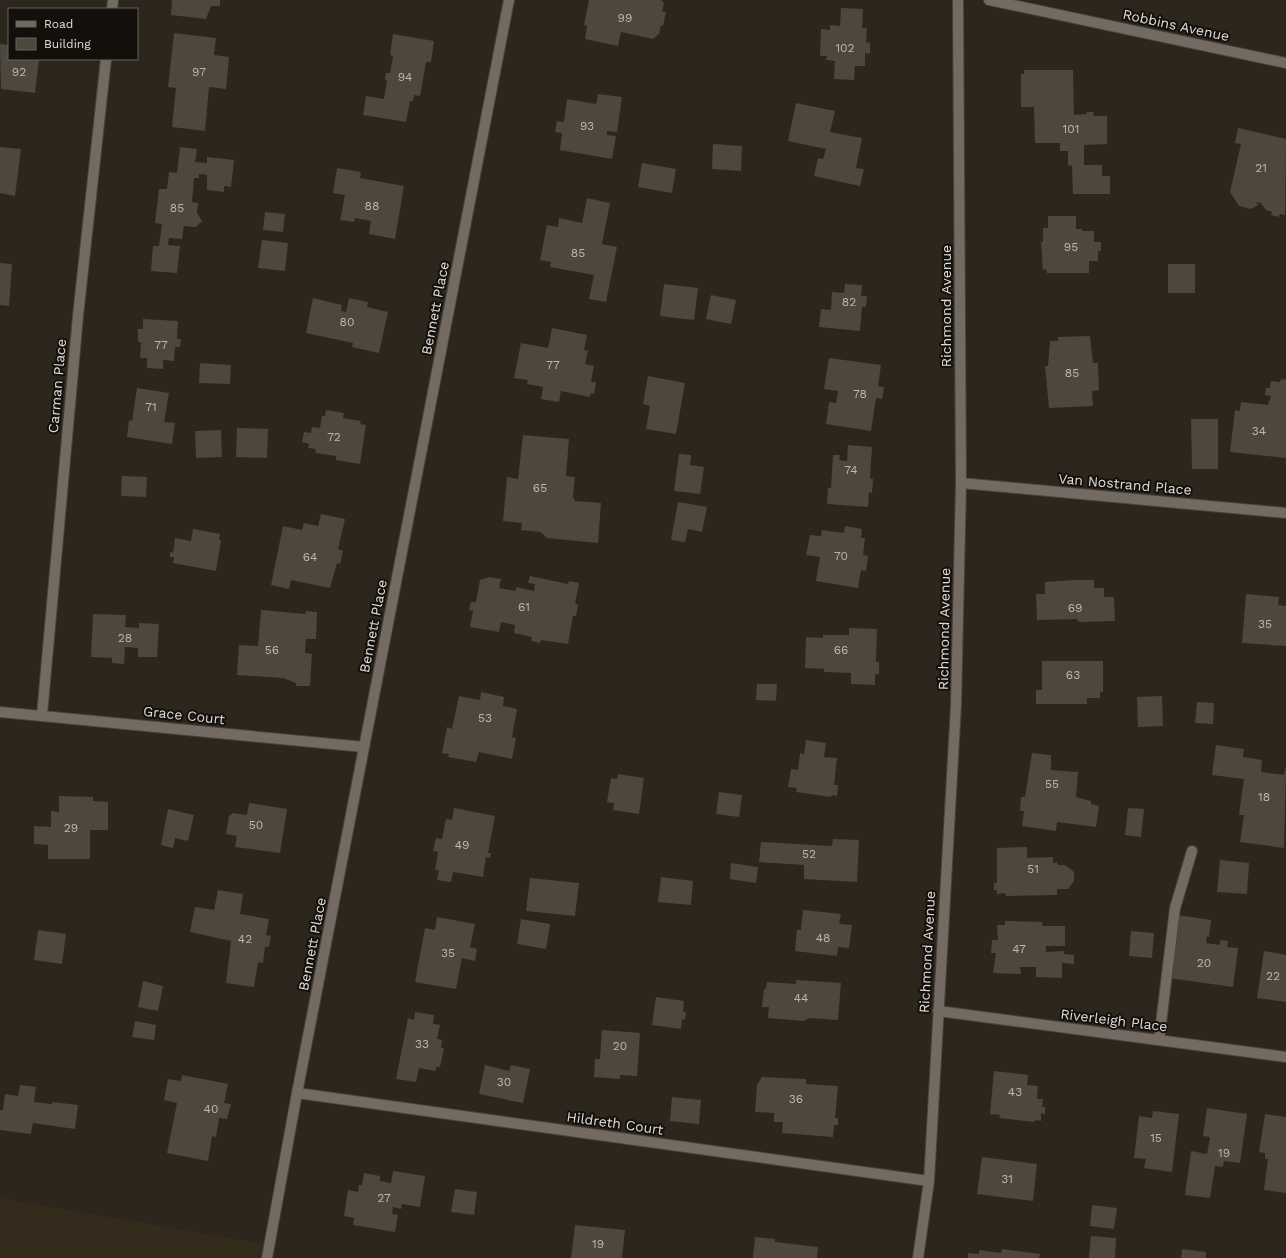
<svg xmlns="http://www.w3.org/2000/svg" width="1286" height="1258" font-family="'Work Sans',sans-serif">
<style>
.built{fill:#352b1c}
.building{fill:#4e473d}
.lines{fill:none;stroke-linecap:round;stroke-linejoin:round}
.minor-casing{stroke:#4a443d;stroke-width:12}
.minor{stroke:#736b61;stroke-width:10}
.labels{text-anchor:middle;stroke-width:4;stroke-linejoin:round;paint-order:stroke}
.number-label{font-size:12px;fill:#bcb7b0}
.street-label{font-size:14px;fill:#e1dcd6;stroke:#13100c}
</style>
<rect width="100%" height="100%" fill="#2d261d"/>
<path class="built" d="M0,1198L275,1246L271,1258H0Z"/>
<path class="building" d="M172,0H220V6H211L206,19L171,15Z
M589,0H661L664,3L662,11L666,12L663,26L661,25L659,34L653,39L621,32L618,46L585,39L587,26L584,25Z
M841,8L863,9L862,28H867L866,42L870,43V54L865,53V66H855L854,80L834,79L835,61L826,60L827,56H820L821,29L830,30V25L840,26Z
M174,33L216,38L214,55L229,57L226,89L209,87L205,131L172,127L176,88L168,87Z
M393,34L434,41L431,62H426L420,96L414,95L413,101H410L406,122L363,115L366,96L384,99L387,81L385,80L386,73H390L393,56L390,55Z
M0,44L9,45V59H39L35,93L1,89Z
M1024,70H1073L1074,115L1087,114V112H1093L1094,116H1107V144L1084,145V165H1102V176H1110V194H1073L1072,166L1068,165V151H1060V143H1035L1034,107H1021V74H1024Z
M598,94L622,97L617,132L607,131V135L616,136L612,159L560,150L562,133L555,132L557,121L564,122L567,99L596,104Z
M796,103L835,111L830,132L862,138L856,168L864,169L860,186L814,176L818,158L823,159L826,149L788,141Z
M1238,128L1286,139L1285,215L1280,214L1279,217L1271,215L1272,212L1266,210L1261,203L1256,202L1258,205L1251,209L1239,206L1230,192L1241,144L1235,143Z
M713,144L742,146L741,171L712,169Z
M0,147L21,149L15,196L0,193Z
M180,147L197,149L195,162L207,163V157L234,160L231,187L224,186V192L207,190V175L199,174V178H194L192,202L198,203L197,213L202,221L196,227L184,226L182,239L169,238L168,245L180,246L177,273L151,271L153,246H159L162,224L155,223L159,189H167L169,172L177,173Z
M642,163L676,169L672,193L638,187Z
M337,168L361,172L360,178L404,186L395,239L369,234L371,221L355,218L354,222L340,220L345,195L333,193Z
M587,198L610,203L602,244L617,247L606,302L589,299L594,275L550,267L551,262L540,260L547,225L558,227L559,218L582,223Z
M265,212L285,214L283,232L263,230Z
M1048,216H1076V229H1082V231H1094V242H1101V251H1098V261H1089V273H1047L1046,269L1043,270L1041,242H1043V228H1048Z
M262,240L288,243L285,271L258,268Z
M0,263L12,264L9,306L0,305Z
M1168,264H1195V293H1168Z
M664,284L698,288L694,320L660,316Z
M845,284L862,285L861,296H867L866,307H862L860,331L819,327L821,309L831,310L832,292L844,293Z
M711,295L736,300L731,324L706,319Z
M313,298L342,305L341,311L346,312L349,298L368,302L367,307L388,312L379,353L352,347L353,343L306,333Z
M143,319L178,321L177,339H181L180,347H175L174,361L163,360V369L147,368V358H140L141,342H138V329H143Z
M552,328L587,335L584,350L588,351L585,364L594,366L591,382H596L594,394L591,393L590,397L561,391L559,402L541,399L543,387L527,384L528,380L514,378L521,343L548,348Z
M1090,336L1093,363H1098L1099,390L1092,391L1093,406L1049,408L1045,366H1048L1050,341H1058V337Z
M829,358L881,365L878,386L884,387L882,399L876,398L871,431L826,424L829,402L836,403L838,391L824,389Z
M200,363L231,365L230,384L199,383Z
M648,376L685,383L676,434L646,429L650,406L643,404Z
M1281,379L1286,380V458L1230,452L1235,410L1240,411L1241,402L1268,405L1271,396L1265,395L1266,388H1270L1271,381L1280,382Z
M137,388L169,393L164,422L175,423L172,444L127,437L129,420L132,421Z
M326,410L344,413L343,418L361,421L360,424L366,425L360,464L336,460V456L315,453L316,449L308,448L309,444L302,442L304,432L311,433L312,427L320,428L322,416H325Z
M1191,419H1218V469H1192Z
M237,428L268,429L267,458L236,457Z
M221,430L222,457L196,458L195,431Z
M523,435L569,439L566,476L575,477L573,497L575,501L601,503L598,543L547,538L541,532L521,530L522,523L503,521L507,477L518,479Z
M848,445L872,447L870,478L873,479L872,493L869,492L868,507L827,504L828,488H831L833,455H840L839,460L847,461Z
M679,454L691,455L690,465L704,467L700,494L674,491Z
M122,476L147,477L146,497L121,496Z
M678,502L707,507L702,532L688,529L685,542L671,540Z
M321,514L345,519L338,549L343,551L340,564L337,563L330,588L291,580L289,589L271,585L283,526L302,530L304,523L318,526Z
M845,526L862,529L861,538H865L863,555L868,556L866,571L861,570L858,588L816,581L820,557L806,555L810,535L821,536L822,530L844,533Z
M193,529L220,534L219,539L221,540L216,571L173,563L174,557H170V552L173,553L175,538L191,541Z
M530,576L568,584L569,581L579,583L575,604L578,605L576,616H573L568,644L541,640L540,643L531,641L532,637L514,633L515,625L501,622L499,632L470,627L473,611L469,610L471,602H476L480,580L489,577L501,579L499,588L516,591V587L534,591L535,584L528,583Z
M1074,580H1094V588H1104V597H1114L1115,621L1079,622L1077,619L1037,620L1036,594H1045V582Z
M1246,594L1279,597L1278,605L1286,606V646L1242,643Z
M261,610L305,614L306,611L317,612L316,639H306L305,653L312,654L310,686H296V683L283,678L237,675L239,645L258,646Z
M93,614L126,615L125,627L139,628V623L159,624L157,657H138V648L125,647L124,664L112,663V658L91,657Z
M849,628L877,629L876,662H879V674H875V685L851,684V673L824,672V669L805,668L806,637L823,638V635H849Z
M1042,661H1103V692H1100V698H1087V704H1036V690H1042Z
M757,684H777L776,701L756,700Z
M481,692L504,697L503,706L517,709L512,737L516,738L512,759L479,752L476,762L448,757L449,754L442,753L447,727L452,729L459,696L480,700Z
M1162,696L1163,726L1138,727L1137,697Z
M1197,702L1214,703L1213,724L1195,723Z
M806,740L826,743L824,757L837,758L834,785H838L837,796L832,795L831,797L796,792L797,788L788,787L791,769L798,770L800,753L804,754Z
M1216,745L1244,749L1243,757L1262,760L1261,772L1284,775L1286,767L1284,848L1240,842L1244,815H1239L1244,779L1212,775Z
M1032,753L1051,755V770L1078,772L1076,797L1091,801V804L1099,806L1096,827L1057,822L1056,831L1022,826L1024,811H1020L1021,797H1025Z
M618,774L644,778L639,814L613,810L614,803L607,802L611,778L617,779Z
M719,792L742,795L739,817L716,814Z
M59,796L93,797V801L108,802V830H90V859H48V845L34,844V826L51,827V811L59,812Z
M249,803L287,809L280,853L235,847L237,836L226,834L229,816L233,813L247,815Z
M454,808L495,816L488,853H491L490,858L486,857L483,877L453,872L451,882L437,880L439,870H435L438,852L433,851L436,838L442,839L446,819L452,820Z
M1128,808L1144,809L1141,837L1125,835Z
M168,809L194,815L188,841L175,838L173,848L161,845Z
M833,839L859,840L857,882L804,879V865L759,862L761,842L832,846Z
M1027,847V858L1053,857V863L1057,862L1058,865H1065L1074,872V881L1068,889H1057V895L1006,896L1005,893L997,894V890H994V883H997V848Z
M1220,860L1249,863L1247,894L1217,892Z
M731,863L758,867L756,883L730,879Z
M661,877L693,881L691,905L658,902Z
M530,878L579,883L575,916L526,911Z
M218,890L243,894L240,914L269,919L266,935L271,936L269,947H265L263,963L258,962L254,987L226,983L231,941L190,932L195,907L214,910Z
M803,910L841,914L839,924L852,925L849,948L838,947L837,956L795,951L797,930H801Z
M1178,915L1211,920L1209,937L1207,936L1206,943L1220,945V940L1228,941L1227,947L1238,948L1233,987L1169,978Z
M437,917L475,924L470,947L477,949L475,961L462,958L456,989L415,982L425,928L435,930Z
M521,919L550,924L546,949L517,944Z
M1005,921L1043,922L1042,926H1065V946H1046V952L1064,951V954L1074,955V964L1062,963V978L1036,977V967H1020L1021,974L993,973L996,953H991L992,940H998L997,925H1005Z
M38,930L66,934L62,964L34,960Z
M1131,931L1154,933L1152,958L1129,956Z
M1264,951L1286,955V1002L1257,998Z
M796,980L841,983L838,1020L809,1018L804,1021L768,1018L769,1007H762L764,989H766L767,982L796,984Z
M143,981L163,986L158,1011L138,1007Z
M656,997L684,1001L683,1012H686L685,1020L682,1019L681,1029L652,1025Z
M415,1012L434,1015L433,1024L440,1025L437,1039L442,1040L441,1048H444L440,1067H436V1071L419,1068L416,1082L396,1079L408,1018L414,1020Z
M135,1021L156,1025L154,1040L132,1037Z
M602,1030L640,1033L637,1076L620,1075V1079L594,1077L595,1059H600Z
M485,1065L509,1071L511,1065L530,1069L523,1103L479,1094Z
M994,1071L1028,1075L1027,1085L1038,1086L1037,1099H1043L1042,1107H1045V1114L1041,1113V1121L1035,1120V1122L999,1118L1000,1115L990,1114Z
M182,1075L228,1084L224,1103L231,1104L227,1119L219,1118L216,1137L212,1136L208,1161L167,1153L177,1103L164,1100L168,1079L181,1081Z
M762,1077L806,1079V1084L838,1086L835,1118H838V1125H834L833,1137L782,1133L783,1122H774V1113L755,1112L757,1085Z
M20,1085L36,1087L34,1102L52,1104V1102L78,1105L75,1129L33,1123L31,1134L0,1130V1110H3L5,1094L18,1096Z
M672,1097L701,1100L699,1124L670,1121Z
M1207,1108L1247,1114L1240,1163L1224,1161L1223,1167L1215,1166L1210,1198L1185,1195L1191,1151L1207,1154L1210,1137L1203,1136Z
M1153,1111L1179,1114L1172,1172L1144,1168L1146,1159L1134,1158L1139,1116L1152,1118Z
M1265,1114L1286,1117V1193L1264,1190L1268,1159H1265V1153L1259,1152Z
M982,1157L1037,1164L1033,1201L977,1194Z
M393,1171L425,1176L420,1207L402,1204L401,1209L393,1207L392,1214L398,1215L395,1232L353,1225L354,1218L344,1216L348,1190L358,1192L359,1185H362L364,1173L380,1176V1181L391,1183Z
M455,1189L477,1192L474,1215L451,1212Z
M1092,1205L1117,1208L1114,1229L1090,1226Z
M575,1225L625,1230L622,1258H571Z
M1091,1236L1116,1238L1115,1258H1089Z
M755,1237L775,1239V1242L818,1247L817,1258H753Z
M1002,1249L1040,1254L1039,1258H968V1253L979,1254V1250L1001,1253Z
M1182,1249L1206,1252V1258H1181Z"/>
<g class="lines">
<g class="minor-casing">
<path id="minor" d="M989,0L1286,63
M112,9L113,0
M961,483L1286,513
M0,712L364,747
M42,715L78,316L106,59
M938,1011L1286,1057
M1159,1040L1175,908L1192,851
M297,1093L929,1181
M267,1258L297,1093L509,0
M918,1258L929,1181L956,705L961,483L958,0"/>
</g>
<use href="#minor" class="minor"/>
</g>
<g class="labels">
<g class="number-label">
<text x="625" y="22">99</text>
<text x="845" y="52">102</text>
<text x="19" y="76">92</text>
<text x="199" y="76">97</text>
<text x="405" y="81">94</text>
<text x="587" y="130">93</text>
<text x="1071" y="133">101</text>
<text x="1261" y="172">21</text>
<text x="372" y="210">88</text>
<text x="177" y="212">85</text>
<text x="1071" y="251">95</text>
<text x="578" y="257">85</text>
<text x="849" y="306">82</text>
<text x="347" y="326">80</text>
<text x="161" y="349">77</text>
<text x="553" y="369">77</text>
<text x="1072" y="377">85</text>
<text x="860" y="398">78</text>
<text x="151" y="411">71</text>
<text x="1259" y="435">34</text>
<text x="334" y="441">72</text>
<text x="851" y="474">74</text>
<text x="540" y="492">65</text>
<text x="841" y="560">70</text>
<text x="310" y="561">64</text>
<text x="524" y="611">61</text>
<text x="1075" y="612">69</text>
<text x="1265" y="628">35</text>
<text x="125" y="642">28</text>
<text x="272" y="654">56</text>
<text x="841" y="654">66</text>
<text x="1073" y="679">63</text>
<text x="485" y="722">53</text>
<text x="1052" y="788">55</text>
<text x="1264" y="801">18</text>
<text x="256" y="829">50</text>
<text x="71" y="832">29</text>
<text x="462" y="849">49</text>
<text x="809" y="858">52</text>
<text x="1033" y="873">51</text>
<text x="823" y="942">48</text>
<text x="245" y="943">42</text>
<text x="1019" y="953">47</text>
<text x="448" y="957">35</text>
<text x="1204" y="967">20</text>
<text x="1273" y="980">22</text>
<text x="801" y="1002">44</text>
<text x="422" y="1048">33</text>
<text x="620" y="1050">20</text>
<text x="504" y="1086">30</text>
<text x="1015" y="1096">43</text>
<text x="796" y="1103">36</text>
<text x="211" y="1113">40</text>
<text x="1156" y="1142">15</text>
<text x="1224" y="1157">19</text>
<text x="1007" y="1183">31</text>
<text x="384" y="1202">27</text>
<text x="598" y="1248">19</text>
</g>
<g class="street-label">
<text transform="translate(1176 25) rotate(12)" y="5">Robbins Avenue</text>
<text transform="translate(946 306) rotate(-90)" y="5">Richmond Avenue</text>
<text transform="translate(435 308) rotate(-79)" y="5">Bennett Place</text>
<text transform="translate(57 386) rotate(-85)" y="5">Carman Place</text>
<text transform="translate(1125 484) rotate(5)" y="5">Van Nostrand Place</text>
<text transform="translate(373 626) rotate(-79)" y="5">Bennett Place</text>
<text transform="translate(944 629) rotate(-89)" y="5">Richmond Avenue</text>
<text transform="translate(184 715) rotate(6)" y="5">Grace Court</text>
<text transform="translate(312 944) rotate(-79)" y="5">Bennett Place</text>
<text transform="translate(927 952) rotate(-87)" y="5">Richmond Avenue</text>
<text transform="translate(1114 1020) rotate(7)" y="5">Riverleigh Place</text>
<text transform="translate(615 1123) rotate(8)" y="5">Hildreth Court</text>
</g>
</g>
<rect x="8" y="8" width="130" height="52" fill="#13100c" stroke="#65625d"/>
<rect x="16" y="21" width="20" height="6" fill="#736b61" stroke="#65625d"/>
<text x="44" y="28" font-size="12" fill="#e1dcd6">Road</text>
<rect x="16" y="38" width="20" height="12" fill="#4e473d" stroke="#65625d"/>
<text x="44" y="48" font-size="12" fill="#e1dcd6">Building</text>
</svg>
